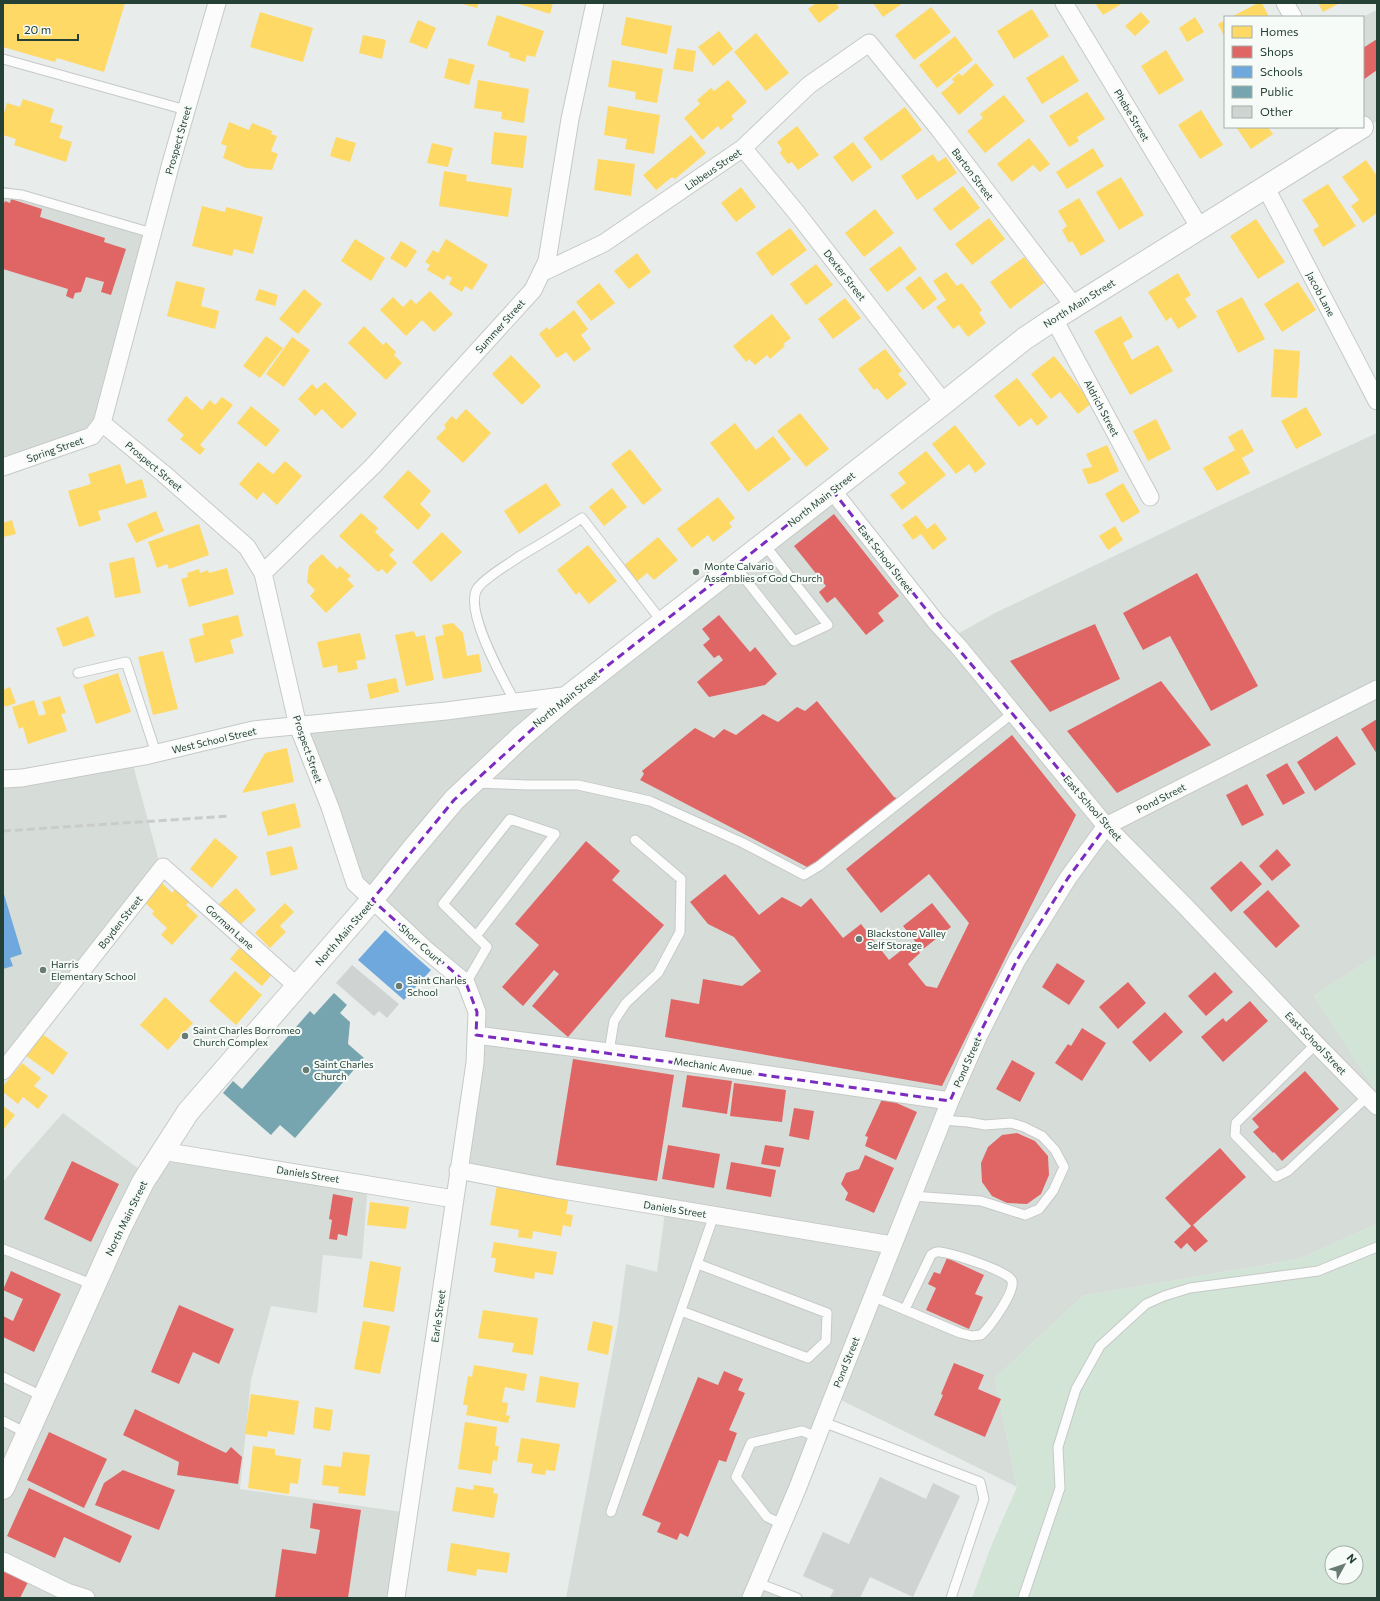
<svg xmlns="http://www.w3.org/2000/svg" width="1380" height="1601" font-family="Commissioner,sans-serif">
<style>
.built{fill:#d6ddd9}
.green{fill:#d2e4d5;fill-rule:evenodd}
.homes{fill:#ffd966}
.shops{fill:#e06666}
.schools{fill:#6fa8dc}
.public{fill:#76a5af}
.building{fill:#cfd3d1}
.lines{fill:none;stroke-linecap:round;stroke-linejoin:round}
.service-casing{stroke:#c5c9c7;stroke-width:11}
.minor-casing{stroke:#c5c9c7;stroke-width:19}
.tertiary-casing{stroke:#c5c9c7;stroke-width:24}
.service{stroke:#fcfcfc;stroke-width:9}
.minor{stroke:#fcfcfc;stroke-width:17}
.tertiary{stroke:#fcfcfc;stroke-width:22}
.rail{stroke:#c9cccb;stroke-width:3;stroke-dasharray:8 4;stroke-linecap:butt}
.marked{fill:none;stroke:#7b2cbf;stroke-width:3;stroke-dasharray:8 5;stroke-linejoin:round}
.poi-dot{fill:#697c74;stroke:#f7fbf8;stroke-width:1.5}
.labels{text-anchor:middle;stroke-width:4;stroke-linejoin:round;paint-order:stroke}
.street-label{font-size:10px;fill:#254035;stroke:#f7fbf8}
.poi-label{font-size:10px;fill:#254035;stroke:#f7fbf8;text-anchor:start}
</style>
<rect width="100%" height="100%" fill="#e8ecea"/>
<path class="built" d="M1377,10V121L1356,135L1363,127V17H1362Z
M3,186L157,231L97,414L86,431L3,457Z
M1377,433V955L1314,996L1377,1093V1224L1299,1259L1083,1296L995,1378L1017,1487L839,1399L765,1580L805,1598H566L618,1324L626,1264L657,1272L666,1205L463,1166L479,1035L457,976L362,896L303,719L580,691L833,487L954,636L995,613L1223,504Z
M130,754L162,872L3,1067V777Z
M63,1113L150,1177L169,1146L368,1183L362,1259L323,1255L317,1313L271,1306L251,1380L240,1489L403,1512L391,1598H3V1182L17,1165Z"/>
<path class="green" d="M1377,955V1093L1314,996Z
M1377,1224V1598H972L992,1544L1017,1487L995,1378L1083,1296L1299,1259ZM1332,1553H1356V1577H1332Z"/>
<path class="homes" d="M3,3H125L104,72L57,58L55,62L3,47Z
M459,3H479L477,8Z
M516,3H553L550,14Z
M816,3H836L839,8L819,23L808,9Z
M873,3H903L883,17Z
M1095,3H1123L1103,15Z
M1258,3H1262L1269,17H1231Z
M1318,3H1340L1323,12Z
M931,7L951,32L914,60L895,35Z
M1032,9L1049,36L1014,59L997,31Z
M260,12L313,28L303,62L250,47Z
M1141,12L1150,22L1135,36L1125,26Z
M497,15L544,31L535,57L527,55L525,62L509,57L510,53L487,45Z
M626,17L672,26L667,54L621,45Z
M1195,17L1204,32L1187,42L1179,28Z
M418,20L436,28L427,49L409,42Z
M1225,20V38L1218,24Z
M719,31L733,49L713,66L698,47Z
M756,33L789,73L766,91L734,52Z
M363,35L386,40L382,59L359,53Z
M955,36L973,60L937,88L919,65Z
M677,48L696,51L693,72L673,69Z
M1166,50L1184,80L1159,95L1141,66Z
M1063,55L1079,81L1042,104L1026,78Z
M449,58L475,65L469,85L444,78Z
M612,60L663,69L657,103L635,99L636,92L608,87Z
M976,63L994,85L959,115L941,93L954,82L952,79L959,73L962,76Z
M478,80L529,89L524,123L501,119L502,112L474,108Z
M728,80L747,102L731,116L734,119L721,130L718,126L702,140L684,118L700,104L697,100L711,88L714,91Z
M1087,92L1105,119L1077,137L1079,141L1069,147L1049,116Z
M1004,95L1025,121L985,153L967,131L983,118L980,114Z
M23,99L54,109L50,122L63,126L59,138L72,142L66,162L14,145L16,139L3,135V116L7,103L20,107Z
M608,106L660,115L654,154L625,149L627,139L604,135Z
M905,107L922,130L881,161L863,138Z
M1201,110L1223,145L1200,159L1178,125Z
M229,122L249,130L252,123L272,131L271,134L277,136L271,151L278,154L272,170L246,168L223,158L227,146L221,144Z
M797,126L819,155L798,170L792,162L788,164L780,153L782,149L777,142Z
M1236,127H1268L1273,134L1251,149Z
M494,132L527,136L523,168L491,164Z
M691,135L706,153L675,179L672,177L656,190L643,175Z
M336,137L356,143L350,162L330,156Z
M1029,138L1050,164L1040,172L1033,165L1012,182L997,164Z
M853,142L872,167L852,182L833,157Z
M432,143L453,148L448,167L427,163Z
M1093,148L1104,166L1067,189L1056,172Z
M933,154L938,162L946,157L957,173L917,200L901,176Z
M598,159L635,164L631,196L594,190Z
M1366,160L1377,176V213L1363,223L1351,206L1359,200L1342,177Z
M444,171L467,175L466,181L512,188L508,217L439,206Z
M1121,177L1144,215L1119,230L1096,192Z
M1328,184L1356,226L1323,247L1313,230L1319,226L1302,200Z
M963,186L980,208L950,231L933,209Z
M741,187L756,207L736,222L721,203Z
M1079,198L1105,241L1081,256L1072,241L1069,243L1062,230L1067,226L1058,211Z
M202,206L225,212L226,207L263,217L253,254L234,249L232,256L192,246Z
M875,209L894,233L864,257L845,233Z
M989,218L1005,239L972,265L955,244Z
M1256,219L1285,262L1258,279L1230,236Z
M790,228L807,250L772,276L756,253Z
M355,239L385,258L371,281L341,261Z
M446,239L488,265L472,290L465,286L462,292L449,284L452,278L447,275L444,280L427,270L430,265L425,262L433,250L438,253Z
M401,241L417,251L406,268L390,258Z
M900,246L917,269L887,292L869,269Z
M637,253L651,272L629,289L614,271Z
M1024,257L1044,283L1010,309L990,282Z
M816,264L833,285L806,305L790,284Z
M946,272L957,286L962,283L982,310L979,313L986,323L968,337L959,325L953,329L936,307L946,300L933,281Z
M1178,273L1191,295L1185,299L1197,317L1178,329L1171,317L1166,321L1148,292Z
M920,276L937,299L923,310L905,288Z
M176,281L205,288L201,306L219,311L215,329L167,316Z
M1298,282L1316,310L1282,332L1264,304Z
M599,283L615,303L591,321L576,302Z
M259,289L278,295L275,306L255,300Z
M304,289L322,304L298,334L279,319Z
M430,291L453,314L434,332L422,320L406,336L380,310L393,297L403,307L411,299L416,304Z
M1242,297L1265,339L1238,353L1216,311Z
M845,298L861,318L833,339L818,319Z
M574,310L588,329L581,335L591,349L574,362L566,352L557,358L539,334L547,327L549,330Z
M772,314L791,338L783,344L785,346L770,359L767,355L755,365L749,359L746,362L733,346Z
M1121,316L1133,337L1123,343L1132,360L1158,345L1173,371L1130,395L1094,331Z
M364,326L383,345L386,342L396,352L394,355L402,363L386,380L348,343Z
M266,336L283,348L260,378L243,366Z
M292,337L310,350L284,387L266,374Z
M885,349L902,371L898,374L907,384L887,400L877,388L874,390L858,369Z
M1274,349L1300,351L1297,398L1271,397Z
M511,355L541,386L522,405L492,374Z
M1054,356L1092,403L1078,414L1060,392L1051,399L1031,374Z
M1017,378L1048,417L1037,426L1031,418L1019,427L994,396Z
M325,382L357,414L342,429L322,409L315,416L298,399L312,384L317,389Z
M186,396L202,410L210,400L215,405L222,397L233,405L200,445L205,449L200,455L180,439L184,435L167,420Z
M251,406L280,430L266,447L237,423Z
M1306,407L1322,435L1296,449L1281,421Z
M466,409L491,433L463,463L436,438L446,428L444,425L452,416L456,420Z
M800,413L829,449L806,467L777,431Z
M1156,419L1171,449L1148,461L1133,431Z
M735,423L756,450L773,436L791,459L748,492L710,443Z
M955,425L986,464L975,473L969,464L956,474L932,444Z
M1242,429L1254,451L1242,458L1250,473L1217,491L1203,468L1235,450L1228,437Z
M1107,445L1119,471L1097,482L1088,484L1082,469L1092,467L1086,454Z
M630,449L662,490L643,505L611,464Z
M926,451L946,475L902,510L890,495L906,483L898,473Z
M285,461L302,476L277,505L263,492L257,500L239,484L258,462L273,474Z
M120,464L126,484L142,479L147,497L98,511L101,520L79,527L68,491L91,484L88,474Z
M408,470L431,491L420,504L431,515L418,530L383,497Z
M546,483L561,505L519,534L504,511Z
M1123,483L1140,512L1122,523L1105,494Z
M612,488L627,507L604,526L589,507Z
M718,497L735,518L729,523L732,527L713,542L708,535L692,548L677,529Z
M156,511L164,531L136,543L127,524Z
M361,513L378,528L375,532L394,550L389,555L397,563L387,574L382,569L378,572L339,536Z
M916,515L927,529L935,523L947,539L933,550L921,534L913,540L902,525Z
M12,520L16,534L3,537V523Z
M199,524L209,555L169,569L167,564L157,568L148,542Z
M1115,526L1123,540L1108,550L1099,536Z
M442,532L462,552L431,582L412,562Z
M658,537L678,560L654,580L647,573L635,583L622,567Z
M588,545L617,581L589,604L579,592L576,595L557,570Z
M322,554L337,569L340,566L351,576L347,579L354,586L326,613L310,596L315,590L307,582L309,566Z
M134,557L141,593L115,598L109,563Z
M227,568L234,594L189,607L181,579L188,577L187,573L199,569L200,573L208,570L209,573Z
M238,615L243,636L230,640L234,653L195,663L189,639L204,635L202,624Z
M88,616L95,636L63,647L56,628Z
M453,623L463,633L467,656L479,654L482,672L443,679L435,637L444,635L442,625Z
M414,631L416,637L425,635L434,680L406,686L395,635Z
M360,633L366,659L356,661L358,669L338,673L337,665L323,668L317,642Z
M163,651L178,709L153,715L138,657Z
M118,673L131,712L96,724L83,685Z
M396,678L399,692L370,699L367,684Z
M10,687L16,703L5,707L3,701V690Z
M60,696L66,713L61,714L67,731L28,744L23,727L19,729L12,707L34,700L39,716L46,714L42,702Z
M287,748L294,782L242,793L265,753Z
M295,803L301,827L268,836L261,812Z
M215,838L238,857L212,888L190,869Z
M292,846L298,869L271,876L266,852Z
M162,883L172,893L177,887L191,900L186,905L198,916L172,945L161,935L167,928L152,914L154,911L144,902Z
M236,888L256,910L239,926L219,904Z
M285,903L294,912L280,926L286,932L270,948L255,933Z
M241,946L273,973L262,986L230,959Z
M235,971L262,995L236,1025L209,1001Z
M165,997L193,1023L168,1050L140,1025Z
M41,1033L68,1053L53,1075L25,1055Z
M22,1063L41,1078L34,1086L48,1096L38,1109L23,1097L18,1104L3,1092V1086Z
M3,1106L15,1115L3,1130Z
M497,1185L569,1197L566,1214L573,1215L571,1227L563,1225L561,1236L533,1231L532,1239L518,1237L519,1230L490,1225Z
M370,1202L409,1207L406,1229L367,1225Z
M494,1242L557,1252L553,1275L535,1272L534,1279L494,1272L496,1258H491Z
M370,1261L401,1267L394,1312L363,1307Z
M483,1310L538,1318L533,1355L512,1352L514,1343L478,1338Z
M363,1321L390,1326L380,1374L354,1369Z
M593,1321L613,1326L608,1355L587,1350Z
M474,1365L527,1374L524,1391L505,1387L502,1402L508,1403L506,1415L510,1416L508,1423L466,1415L468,1405H463L468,1376L472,1377Z
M540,1376L579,1383L575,1408L536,1402Z
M251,1394L299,1401L294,1435L268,1431L267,1437L245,1434Z
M315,1407L333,1410L330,1431L313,1428Z
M465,1422L497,1427L495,1446H499L497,1461L493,1460L491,1474L458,1469Z
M521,1438L560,1444L555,1471L546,1470L545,1475L531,1473L533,1464L517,1462Z
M253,1446L275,1449V1455L301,1459L298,1484L290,1483L289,1494L248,1488Z
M343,1452L370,1455L365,1496L338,1493L339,1487L322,1485L324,1465L341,1467Z
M474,1485L494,1488L493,1493L498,1494L494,1518L452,1511L456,1487L473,1490Z
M451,1543L510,1553L507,1573L477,1569L476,1576L447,1571Z"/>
<path class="shops" d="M1377,39V70L1363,80V48Z
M11,199L42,209L40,217L105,238L104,242L126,249L111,295L101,292L104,282L86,277L81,292L75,293L73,299L66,296L68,289L3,269V206L5,201L10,203Z
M834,514L899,596L878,613L884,621L866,635L835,597L827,603L819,592L826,586L794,546Z
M1197,573L1258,686L1211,711L1170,636L1143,650L1123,613Z
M719,615L750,652L755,647L777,674L765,685L709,697L697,682L723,660L719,655L714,658L703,645L710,639L702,629Z
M1095,624L1120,679L1050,712L1010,661Z
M1161,681L1211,745L1117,793L1067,731Z
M817,701L894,797L899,799L893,801L809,868L640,780L644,774L642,771L695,728L714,738L724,729L736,735L763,714L778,722L797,707L805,711Z
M1377,719V754L1361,729Z
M1012,735L1076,815L942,1086L665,1037L671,999L699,1004L703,979L742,986L761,971L734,937L708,924L690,902L725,874L759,915L782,897L801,907L811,898L843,938L861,924L889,960L912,942L920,953L908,964L926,986L937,988L969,923L929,874L881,913L846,869Z
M1337,736L1356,764L1315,791L1297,762Z
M1287,763L1305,793L1283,805L1266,775Z
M1247,784L1264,815L1242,826L1226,795Z
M586,841L620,871L612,880L664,925L568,1037L532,1006L559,974L554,970L523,1006L502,987L539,945L515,924Z
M1277,849L1291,865L1272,881L1259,866Z
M1241,861L1262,884L1231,912L1210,888Z
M1268,890L1300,926L1276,948L1243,912Z
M932,903L951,927L922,950L903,926Z
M1057,963L1085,981L1069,1005L1042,987Z
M1215,972L1233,992L1206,1016L1188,996Z
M1128,982L1146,1003L1118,1029L1099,1007Z
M1250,1001L1268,1021L1223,1062L1201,1037L1223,1018L1226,1022Z
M1165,1012L1183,1032L1150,1062L1132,1042Z
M1082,1028L1106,1043L1082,1081L1055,1063L1068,1044L1071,1046Z
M573,1059L674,1075L657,1181L556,1165Z
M1012,1060L1035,1073L1020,1102L996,1089Z
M1305,1071L1339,1109L1282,1161L1274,1152L1273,1153L1253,1132L1259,1127L1252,1119Z
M687,1075L732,1081L727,1114L682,1107Z
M734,1083L786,1090L782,1122L730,1116Z
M883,1097L917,1112L896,1160L865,1146L868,1137L865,1136Z
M794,1108L814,1111L809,1140L789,1136Z
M1017,1133L1035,1141L1048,1156L1049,1175L1041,1194L1027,1204L1007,1203L992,1196L982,1182L981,1163L988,1147L1002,1135Z
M668,1145L720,1154L714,1188L662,1179Z
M765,1145L784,1148L780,1167L761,1164Z
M1220,1148L1246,1177L1193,1225L1208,1241L1195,1252L1187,1243L1181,1249L1174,1242L1191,1226L1165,1198Z
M865,1155L894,1168L874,1213L845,1200L848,1193L841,1184L846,1173L859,1169Z
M72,1161L119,1184L91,1242L44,1219Z
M731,1162L776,1170L771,1197L726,1189Z
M333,1194L353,1198L347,1236L338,1234L337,1240L329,1239L332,1220L329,1219Z
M947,1258L984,1275L975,1294L983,1297L969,1329L926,1310L936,1288L928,1284L934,1272L940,1274Z
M11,1271L61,1294L34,1352L3,1337V1316L13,1321L23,1299L3,1290Z
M179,1305L234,1329L219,1364L193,1352L179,1384L151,1372Z
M954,1363L984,1375L978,1389L1001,1399L985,1437L934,1415L943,1395L941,1394Z
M724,1371L743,1379L738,1390L745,1393L729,1430L737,1433L726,1462L719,1460L688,1537L680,1533L677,1540L657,1532L661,1523L642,1515L698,1377L718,1385Z
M135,1409L226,1453L231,1447L242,1457L238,1484L177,1475L179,1462L123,1435Z
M49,1432L107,1459L84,1508L27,1480Z
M123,1470L175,1490L159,1530L95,1505L104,1483Z
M29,1488L132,1536L120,1563L64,1537L55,1558L7,1536Z
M313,1503L361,1510L348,1598H275L282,1549L316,1554L320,1530L310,1528Z
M3,1570L28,1582L20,1598H3Z"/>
<path class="schools" d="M3,891L22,954L10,958L13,966L3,969Z
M385,930L431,970L404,1000L358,960Z"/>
<path class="public" d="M334,993L347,1005L340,1013L350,1022L348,1044L364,1058L295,1138L280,1125L271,1135L223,1093L233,1081L242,1089L310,1011L314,1015Z"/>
<path class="building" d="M352,965L399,1004L387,1018L379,1011L374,1016L336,983Z
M880,1477L926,1499L933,1483L960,1496L913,1597L870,1577L860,1598H832L830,1597L834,1590L803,1576L823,1532L849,1544Z"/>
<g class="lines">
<g class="service-casing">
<path id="service" d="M3,59L186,110
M3,193L22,195L152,233
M735,566L794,641L828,625L764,544
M78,673L126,662L156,753
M515,702C504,681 464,611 477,589C484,578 509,564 520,556C541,544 562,531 582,518L663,623
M475,783L528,785H578L650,801L743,843L804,875L819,866L1013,713
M466,983L487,947L443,904L510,819L555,834L476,936
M1316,1044L1236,1123L1235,1135L1276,1177L1288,1171L1368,1096
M609,1052L614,1021L626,1003L658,973L680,932L681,879L635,840
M912,1196L981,1201L1025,1215L1039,1209L1053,1191L1064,1167L1055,1150L1042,1136L1024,1127L1011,1123L985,1125L968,1122L942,1120
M3,1249L94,1285
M872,1296L960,1333L972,1336L981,1335C990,1327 1015,1292 1012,1281C1010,1271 950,1253 940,1252C936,1251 934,1253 931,1255L905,1309
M681,1311L808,1358L826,1341L827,1313L698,1264
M3,1377L44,1397
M3,1421L28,1434
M823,1422L980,1482L984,1499L951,1598
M611,1512L714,1215
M782,1524L767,1517L736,1477L751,1443L802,1431L817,1437
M758,1583L797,1598
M1023,1598L1060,1488L1058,1447L1076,1389L1100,1346L1146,1304L1164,1296L1190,1288L1318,1271L1377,1247"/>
</g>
<g class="minor-casing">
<path id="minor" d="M217,3L171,163L102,423L164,474L247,547L263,573L298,726L330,807L355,883L425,949L466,983L477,1012L475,1063L396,1598
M1064,3L1200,228
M1285,3L1293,17
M743,148L796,212L944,403
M1266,188L1377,401
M541,273L604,243L743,148L809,85L869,43L939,129L1074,306
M1054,319L1150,497
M3,467L92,436L102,423
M832,490L936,622L958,646L1106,826L1186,907L1316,1044L1377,1106
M263,573L373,466L533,290L547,261L570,119L595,3
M3,779L22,778L145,756L253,730L446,711L570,695
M476,1035L632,1055L950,1101
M3,1071L163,867L298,987
M162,1151L454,1199
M458,1170L557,1189L892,1245
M3,1561L67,1592L86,1598
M751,1598L798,1487L823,1422L950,1101L979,1035L1017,960L1068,878L1106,826L1377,689"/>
</g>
<g class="tertiary-casing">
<path id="tertiary" d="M3,1488L120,1228L143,1182L188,1112L372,900L412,850L454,800L522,736L570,695L944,403L1024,339L1054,319L1362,127"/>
</g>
<use href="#service" class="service"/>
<use href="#minor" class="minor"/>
<use href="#tertiary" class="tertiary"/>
<path class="rail" d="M3,831L230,816"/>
</g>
<path class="marked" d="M832,490L936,622L1106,826L1068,878L1017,960L979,1035L950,1101L476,1035L477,1012L466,983L372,900L454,800L570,695Z"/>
<g class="poi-dot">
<circle cx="696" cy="572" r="4"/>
<circle cx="859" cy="939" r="4"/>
<circle cx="43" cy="970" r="4"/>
<circle cx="399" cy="986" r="4"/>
<circle cx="185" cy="1036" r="4"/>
<circle cx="306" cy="1070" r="4"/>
</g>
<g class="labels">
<g class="street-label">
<text transform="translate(1132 115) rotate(59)" y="4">Phebe Street</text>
<text transform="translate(178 140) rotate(-74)" y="4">Prospect Street</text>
<text transform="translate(713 169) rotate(-34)" y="4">Libbeus Street</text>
<text transform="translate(973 174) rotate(53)" y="4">Barton Street</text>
<text transform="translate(845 275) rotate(52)" y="4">Dexter Street</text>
<text transform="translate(1321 294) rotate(62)" y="4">Jacob Lane</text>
<text transform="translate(1079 303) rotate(-32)" y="4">North Main Street</text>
<text transform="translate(500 326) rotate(-48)" y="4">Summer Street</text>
<text transform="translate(1102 408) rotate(62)" y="4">Aldrich Street</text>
<text transform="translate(55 449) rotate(-19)" y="4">Spring Street</text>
<text transform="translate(154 466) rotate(40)" y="4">Prospect Street</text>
<text transform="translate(821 499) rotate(-38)" y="4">North Main Street</text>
<text transform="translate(886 559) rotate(52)" y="4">East School Street</text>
<text transform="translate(566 699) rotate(-39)" y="4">North Main Street</text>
<text transform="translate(214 740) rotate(-13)" y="4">West School Street</text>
<text transform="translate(308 749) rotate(71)" y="4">Prospect Street</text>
<text transform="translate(1161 798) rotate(-27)" y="4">Pond Street</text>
<text transform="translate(1093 808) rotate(49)" y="4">East School Street</text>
<text transform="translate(120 922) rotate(-52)" y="4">Boyden Street</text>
<text transform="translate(230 927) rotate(42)" y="4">Gorman Lane</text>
<text transform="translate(344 933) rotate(-49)" y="4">North Main Street</text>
<text transform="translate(421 944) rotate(42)" y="4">Shorr Court</text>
<text transform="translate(1316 1043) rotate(46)" y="4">East School Street</text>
<text transform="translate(967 1062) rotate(-66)" y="4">Pond Street</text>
<text transform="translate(713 1066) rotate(8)" y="4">Mechanic Avenue</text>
<text transform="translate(308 1174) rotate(9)" y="4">Daniels Street</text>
<text transform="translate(675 1209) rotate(9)" y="4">Daniels Street</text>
<text transform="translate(126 1218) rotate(-64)" y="4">North Main Street</text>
<text transform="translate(438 1316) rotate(-82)" y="4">Earle Street</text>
<text transform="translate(846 1362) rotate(-68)" y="4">Pond Street</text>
</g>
<g class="poi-label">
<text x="704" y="570">Monte Calvario<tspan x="704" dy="12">Assemblies of God Church</tspan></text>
<text x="867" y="937">Blackstone Valley<tspan x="867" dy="12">Self Storage</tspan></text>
<text x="51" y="968">Harris<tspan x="51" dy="12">Elementary School</tspan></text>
<text x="407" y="984">Saint Charles<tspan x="407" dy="12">School</tspan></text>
<text x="193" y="1034">Saint Charles Borromeo<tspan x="193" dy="12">Church Complex</tspan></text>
<text x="314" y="1068">Saint Charles<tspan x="314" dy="12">Church</tspan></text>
</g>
</g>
<rect width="1380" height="1601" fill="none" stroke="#254035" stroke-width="8"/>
<rect x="1224" y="16" width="140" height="112" fill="#f7fbf8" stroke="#a3b0aa"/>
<rect x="1232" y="26" width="20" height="12" fill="#ffd966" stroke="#a3b0aa"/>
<text x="1260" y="36" font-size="12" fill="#254035">Homes</text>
<rect x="1232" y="46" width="20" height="12" fill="#e06666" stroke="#a3b0aa"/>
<text x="1260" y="56" font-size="12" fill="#254035">Shops</text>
<rect x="1232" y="66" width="20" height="12" fill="#6fa8dc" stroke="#a3b0aa"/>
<text x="1260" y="76" font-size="12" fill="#254035">Schools</text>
<rect x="1232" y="86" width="20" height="12" fill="#76a5af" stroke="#a3b0aa"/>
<text x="1260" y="96" font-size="12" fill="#254035">Public</text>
<rect x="1232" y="106" width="20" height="12" fill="#cfd3d1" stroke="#a3b0aa"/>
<text x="1260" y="116" font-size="12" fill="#254035">Other</text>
<g transform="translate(1344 1565) rotate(50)"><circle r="19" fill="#f7fbf8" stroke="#a3b0aa"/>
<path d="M0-3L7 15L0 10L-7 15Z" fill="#697c74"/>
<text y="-6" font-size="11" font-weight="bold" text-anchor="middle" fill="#254035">N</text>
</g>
<path d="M18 34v6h60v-6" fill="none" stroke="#254035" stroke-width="2"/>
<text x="24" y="34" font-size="12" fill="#254035" stroke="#f7fbf8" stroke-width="3" paint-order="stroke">20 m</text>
</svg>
